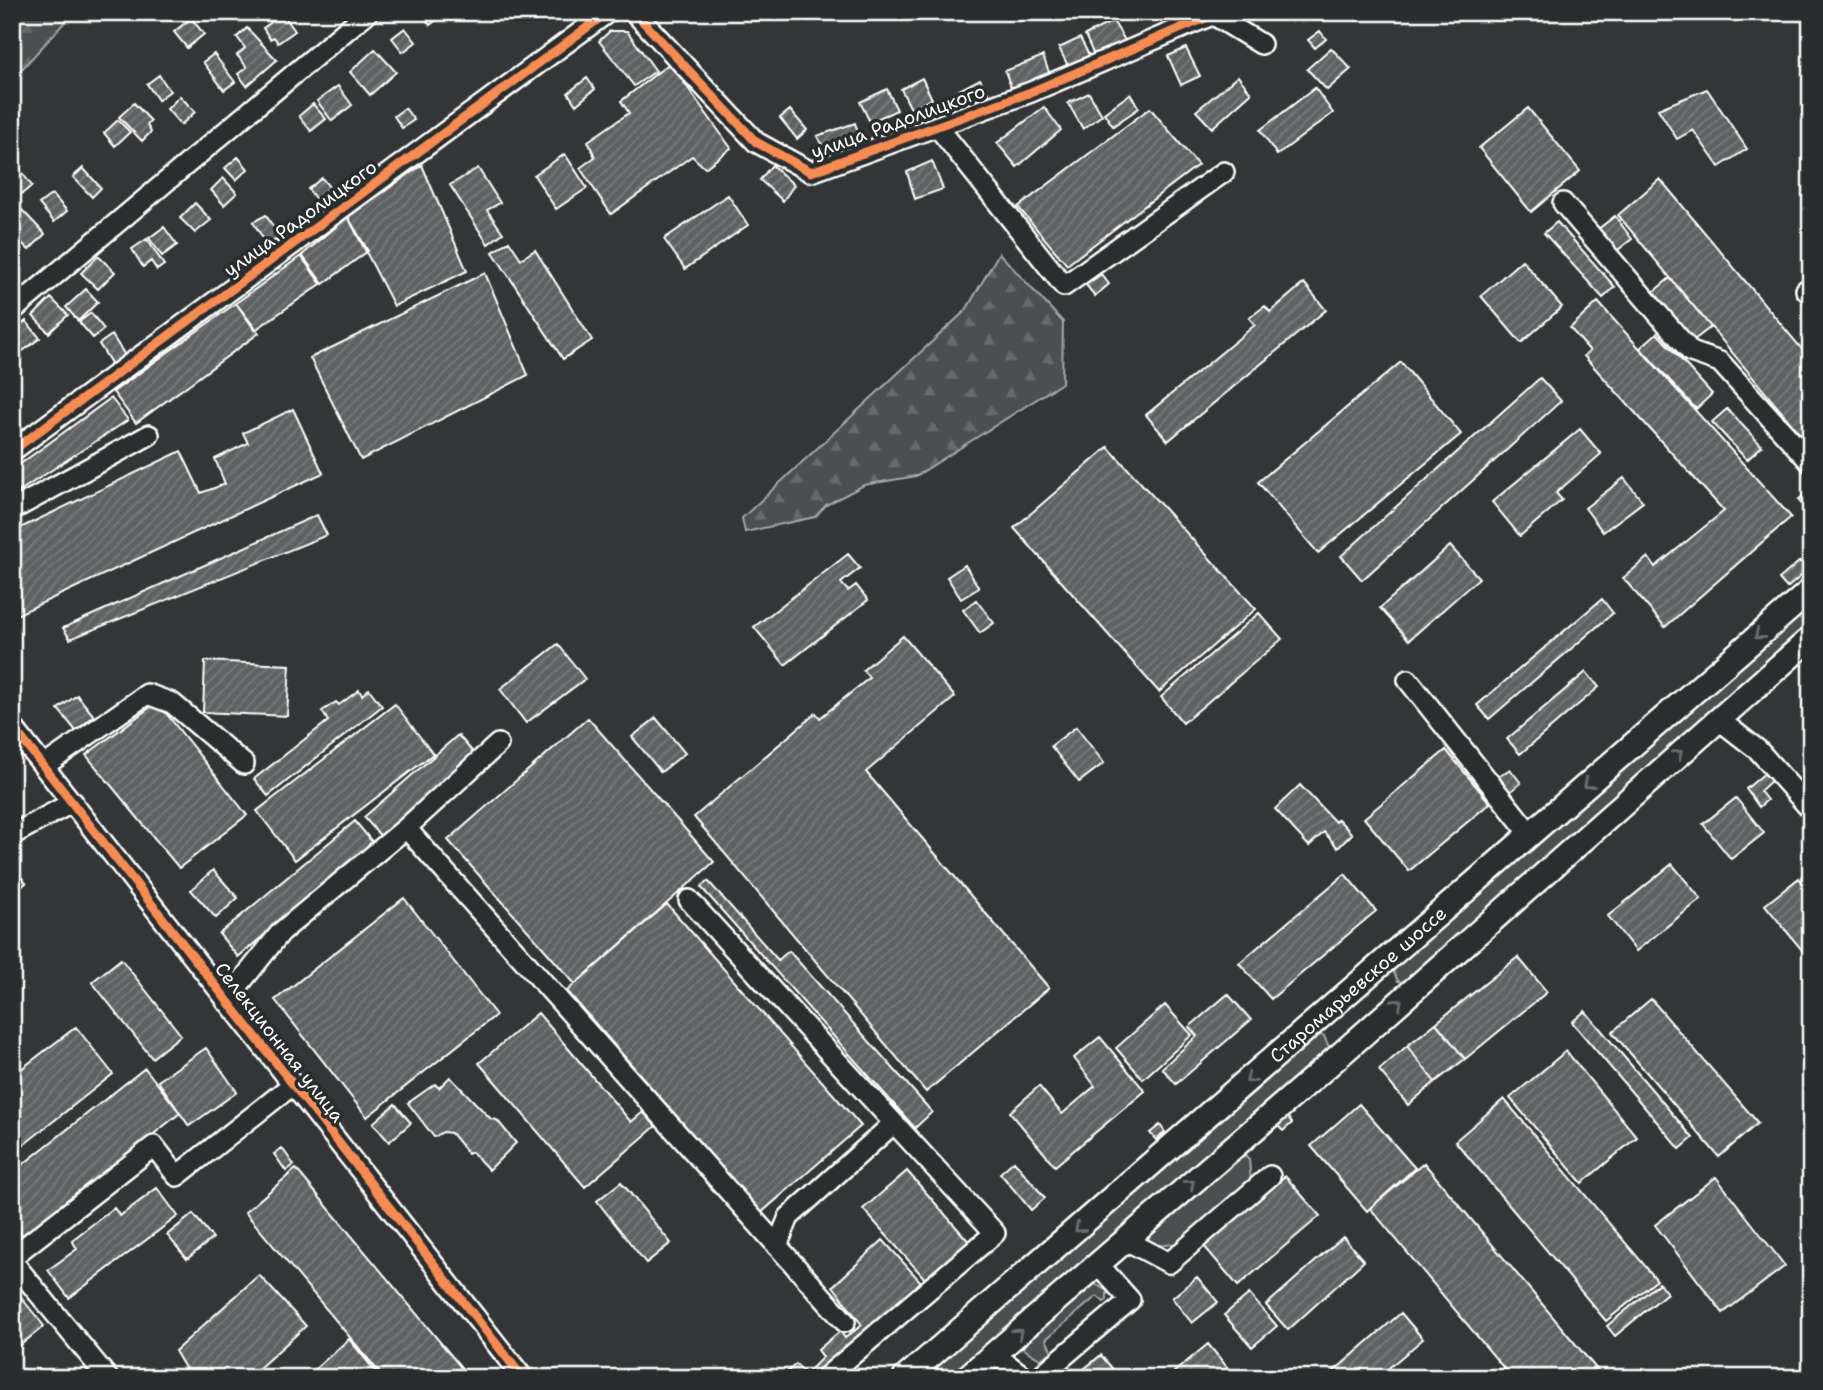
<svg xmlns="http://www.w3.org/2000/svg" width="1823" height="1390" font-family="'Shantell Sans',sans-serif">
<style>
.grass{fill:#4c4f50;stroke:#a6a7a8;stroke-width:2}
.forest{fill:url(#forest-firs);stroke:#a6a7a8;stroke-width:2}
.building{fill:url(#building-hatch);stroke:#fff;stroke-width:2}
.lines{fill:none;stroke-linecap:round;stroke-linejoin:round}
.minor-casing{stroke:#fff;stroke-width:24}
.major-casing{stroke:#fff;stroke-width:28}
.minor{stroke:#2a2d2e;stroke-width:19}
.major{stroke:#2a2d2e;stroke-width:23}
.cycleway-casing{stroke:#2a2d2e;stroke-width:13}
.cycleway{stroke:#f68b52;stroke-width:9}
.oneway{stroke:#6a6c6d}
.labels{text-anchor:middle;stroke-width:7;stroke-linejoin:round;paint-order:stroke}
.street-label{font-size:19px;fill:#fff;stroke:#2a2d2e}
</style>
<defs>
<pattern id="forest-firs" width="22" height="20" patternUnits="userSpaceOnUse" patternTransform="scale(1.75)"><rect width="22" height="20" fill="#4c4f50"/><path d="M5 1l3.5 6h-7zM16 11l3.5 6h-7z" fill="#67696a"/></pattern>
<pattern id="building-hatch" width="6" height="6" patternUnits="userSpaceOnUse" patternTransform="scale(1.75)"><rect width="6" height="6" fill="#5f6162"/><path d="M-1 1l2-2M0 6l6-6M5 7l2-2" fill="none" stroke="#77797a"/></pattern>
</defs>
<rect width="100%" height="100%" fill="#333536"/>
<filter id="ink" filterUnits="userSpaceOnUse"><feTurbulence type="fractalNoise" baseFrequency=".0143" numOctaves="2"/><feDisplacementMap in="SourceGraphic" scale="14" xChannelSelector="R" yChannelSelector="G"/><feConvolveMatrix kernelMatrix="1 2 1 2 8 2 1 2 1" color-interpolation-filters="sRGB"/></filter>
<g filter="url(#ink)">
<path class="grass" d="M1811,603V626L1404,982L1398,981L1392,969Z
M1319,1035L1324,1036L1329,1047L948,1378H924Z
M1243,1153L1249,1159L1251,1182L1180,1242C1166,1246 1156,1248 1145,1238Z
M1095,1284L1107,1291V1300L1104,1302L1097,1296L1046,1339L1052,1352L1040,1359L1024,1349L1023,1345Z"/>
<path class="forest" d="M12,12H74L12,80Z
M999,253L1063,322L1062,383L916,476L864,485L826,505L815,517L745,532L742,518L966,310Z"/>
<path class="building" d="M440,12L443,15L430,25L422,13Z
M1521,12H1539L1528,21Z
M283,14L295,31L278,43L274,37L270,39L263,28Z
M191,18L204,34L187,48L174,32Z
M1113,21L1126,42L1095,58L1085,35Z
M247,28L277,60L247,86L238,74L247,67L237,55L245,48L237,37Z
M405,28L416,42L403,52L392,38Z
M610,31H627L656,71L634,86L599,41Z
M1320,31L1326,39L1315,48L1308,40Z
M1080,38L1090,57L1069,68L1059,48Z
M1186,48L1200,76L1181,85L1168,56Z
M1331,48L1351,69L1327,90L1307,69Z
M375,49L396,72L370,95L350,72Z
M214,54L235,82L224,90L203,62Z
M1043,56L1050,75L1012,90L1005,71Z
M670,63L731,148L705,168L692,156L611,214L580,168L595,157L588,141L629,113L621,101Z
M159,75L170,91L158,100L147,84Z
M1238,76L1251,93L1212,128L1196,111Z
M587,78L595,89L576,105L568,93Z
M922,78L932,99L911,109L901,89Z
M980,79L989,94L969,105L959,90Z
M338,86L352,105L332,121L317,101Z
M1315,88L1333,113L1277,155L1260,130Z
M887,89L897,110L870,122L860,102Z
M1707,89L1747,149L1719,167L1693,130L1677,139L1658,109Z
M1089,93L1102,115L1083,129L1068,103Z
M1130,94L1139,108L1113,126L1104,113Z
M180,96L195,112L181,125L167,109Z
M134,103L151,121L147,125L151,132L142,141L119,117Z
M313,104L326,119L311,131L299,116Z
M1044,107L1061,130L1017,167L997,143Z
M405,108L414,120L402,128L394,116Z
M1150,108L1198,165L1067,265L1018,207Z
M1528,108L1580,171L1531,212L1479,148Z
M790,110L807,130L797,139L780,118Z
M118,120L130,132L115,146L104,133Z
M855,123L861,142L826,153L817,136Z
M565,154L587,188L556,209L534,175Z
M238,157L248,169L236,180L225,168Z
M932,161L943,189L915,199L907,172Z
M422,165L467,271L394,306L348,217Z
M772,165L794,185L783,201L760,180Z
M83,168L101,188L92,197L73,177Z
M478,168L500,203L487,210L503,233L488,244L450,185Z
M20,170L32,186L19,196L12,188V177Z
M223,178L237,193L224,205L211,190Z
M322,178L336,196L322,207L308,189Z
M1660,179L1811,360L1809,445L1618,215Z
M52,194L67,211L54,222L39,204Z
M728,195L748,225L685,269L664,239Z
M195,203L211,220L195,233L180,218Z
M21,209L45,234L29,250L12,233V217Z
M266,215L280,238L267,245L253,222Z
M1615,216L1632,239L1614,253L1597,230Z
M348,217L368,251L323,284L302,255Z
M1557,222L1615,287L1603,298L1544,233Z
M164,227L177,245L162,256L149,238Z
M147,239L164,265L157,270L151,261L143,267L132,249Z
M509,241L521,259L535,250L592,340L563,359L493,252Z
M98,256L115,272L98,289L81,273Z
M301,256L321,284L255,330L236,303Z
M1522,260L1562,307L1521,343L1481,296Z
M485,273L528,375L361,460L310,358Z
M1101,274L1109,284L1095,296L1086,285Z
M1670,278L1711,327L1694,340L1653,292Z
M1304,283L1326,310L1168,441L1146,415L1255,325L1249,318L1265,306L1270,312Z
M86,289L98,302L78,321L66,307Z
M51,298L68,315L49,333L33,316Z
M1598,302L1791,517L1665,627L1623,578L1648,557L1655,567L1724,511L1584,356L1590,351L1570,328Z
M236,303L259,333L136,423L113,392Z
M91,313L104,329L93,338L79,322Z
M26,321L40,338L23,351L12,338V332Z
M1657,333L1712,394L1696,409L1640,348Z
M112,335L126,357L113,366L99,344Z
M12,345L22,357L12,365Z
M1401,362L1461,434L1318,553L1258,482Z
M1540,378L1561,401L1362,580L1341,556Z
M111,398L128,420L12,496V470Z
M293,409L323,473L12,617V532L181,451L201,493L225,484L215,459L248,443L243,433Z
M1727,409L1762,446L1747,460L1712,422Z
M1580,429L1601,454L1556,493L1562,500L1520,536L1492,502Z
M1108,447L1256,609L1159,692L1014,528Z
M1624,478L1643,502L1603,532L1585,508Z
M1811,490V504L1806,509L1798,500Z
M317,515L327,535L70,639L63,628Z
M1450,546L1479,578L1409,640L1380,608Z
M848,554L860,568L841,583L848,591L856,585L868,600L785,665L754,627Z
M1800,561L1808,570L1787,588L1779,579Z
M965,565L979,588L961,599L947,577Z
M1602,599L1613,613L1489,719L1477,705Z
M976,600L994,623L980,633L963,610Z
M1259,613L1282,639L1183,723L1161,697Z
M903,636L955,697L866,772L1049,988L926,1092L694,817L816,713L820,718L869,678L863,670Z
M558,644L585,679L526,723L500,689Z
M205,661L290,665L287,716L203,712Z
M1586,672L1599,687L1520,754L1507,739Z
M369,689L382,706L268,796L254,779L328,721L322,711L336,702L339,705L359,690L362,695Z
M77,695L94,716L76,731L58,709Z
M395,704L433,754L295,860L257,811Z
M152,706L165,712L247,815L179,868L86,755Z
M588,718L714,862L575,984L448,840Z
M656,718L685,753L661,772L632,737Z
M1076,727L1104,763L1079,782L1051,746Z
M458,735L477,757L383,839L364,817Z
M1446,750L1490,803L1409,871L1364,818Z
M1510,769L1521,783L1510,792L1498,777Z
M1766,772L1772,780L1760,791L1767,800L1759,807L1746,789Z
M1300,785L1335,822L1338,819L1352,834L1338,848L1324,832L1309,846L1275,809Z
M1736,798L1764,833L1731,859L1703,824Z
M355,821L374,844L238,957L219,934Z
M1672,864L1701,899L1636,951L1608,916Z
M12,866L26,883L12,895Z
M213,870L238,898L216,918L191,890Z
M1345,874L1376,911L1271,999L1239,963Z
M1799,878L1811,893V961L1765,905Z
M708,881L778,960L789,951L932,1112L915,1128L701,887Z
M404,898L496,1015L367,1117L275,1000Z
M667,904L861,1126L761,1213L567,991Z
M1518,957L1547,992L1465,1059L1436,1023Z
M121,959L181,1035L152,1058L92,982Z
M1228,994L1251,1020L1176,1084L1162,1068L1197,1036L1189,1027Z
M1651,999L1758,1123L1719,1157L1612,1032Z
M1165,1005L1192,1035L1143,1079L1116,1048Z
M1585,1011L1693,1138L1680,1149L1572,1022Z
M538,1013L631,1122L643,1112L656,1126L585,1187L479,1063Z
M1436,1023L1465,1059L1435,1082L1407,1046Z
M76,1027L113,1074L12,1154V1076Z
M1100,1037L1145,1091L1055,1166L1010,1112L1039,1086L1062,1114L1095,1086L1074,1058Z
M1407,1046L1435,1082L1408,1105L1379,1070Z
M206,1048L237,1092L189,1126L158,1081Z
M1566,1051L1637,1137L1582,1183L1510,1098Z
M145,1068L180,1113L24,1237L12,1222V1173Z
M450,1077L491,1119L497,1120L516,1143L489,1170L472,1152L468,1154L451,1133L443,1132L434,1137L408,1103L435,1084L439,1088Z
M1504,1099L1657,1280L1606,1321L1455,1141Z
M395,1104L411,1123L389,1142L373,1123Z
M1359,1104L1415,1168L1367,1211L1311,1146Z
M1287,1116L1292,1123L1283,1131L1277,1125Z
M1160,1125L1165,1132L1156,1140L1150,1133Z
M282,1148L294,1165L286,1171L274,1154Z
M1014,1161L1045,1198L1031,1210L1000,1173Z
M1424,1163L1604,1378H1512L1370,1208Z
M296,1169L470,1378H384L245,1212Z
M907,1171L978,1252L935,1290L863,1209Z
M1285,1176L1320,1216L1238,1286L1204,1246Z
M1716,1177L1785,1266L1723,1313L1655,1225Z
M621,1182L671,1243L646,1263L597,1201Z
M157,1188L178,1216L69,1298L48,1270L77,1249L72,1240L114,1208L120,1216Z
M193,1214L213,1238L187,1259L167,1235Z
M1343,1237L1364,1261L1288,1330L1266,1305Z
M883,1240L929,1291L831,1378H780L796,1364L806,1374L823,1357L818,1350L840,1331L845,1338L862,1325L833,1286Z
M259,1275L306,1326L248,1378H191L175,1351Z
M1197,1277L1218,1302L1192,1323L1172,1298Z
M1659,1283L1667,1293L1615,1336L1607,1326Z
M12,1286L44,1326L18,1347L12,1339Z
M1249,1294L1277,1326L1252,1347L1224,1315Z
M1401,1313L1423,1339L1377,1378H1326Z
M349,1339L381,1378H305Z
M1208,1344L1236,1378H1167Z
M1101,1355L1120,1378H1073Z"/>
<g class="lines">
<g class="minor-casing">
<path id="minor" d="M634,12L756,142L811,172L1031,92L1219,12
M1212,14L1261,44
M937,126L1064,286L1224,172
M1563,203L1691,352L1720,362L1811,463
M1806,290L1811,295
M12,311L368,12
M12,451L608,12
M12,510L149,435
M1408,680L1531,835
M1718,719L1758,750L1811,810
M12,726L523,1378
M44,766L147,694L172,703L244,764
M406,828L498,744
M12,835L73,802
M689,900L995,1233L825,1378
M226,1001L281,932L406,828L845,1322
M1126,1240L1169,1263L1270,1176
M777,1246L789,1217L894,1123
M12,1257L154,1146L177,1176L291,1086
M12,1261L108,1378
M994,1354L1026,1378
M1038,1378L1130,1300L1098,1264"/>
</g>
<g class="major-casing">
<g id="major">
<path id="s1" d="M905,1378L1811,590"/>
<path d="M966,1378L1332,1062L1811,638"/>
</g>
</g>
<use href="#minor" class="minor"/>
<use href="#major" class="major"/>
<g class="cycleway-casing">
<path id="cycleway" d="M634,12L756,142L811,172L1031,92L1219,12
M12,451L608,12
M12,726L523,1378"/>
</g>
<use href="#cycleway" class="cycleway"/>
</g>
<defs><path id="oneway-chevron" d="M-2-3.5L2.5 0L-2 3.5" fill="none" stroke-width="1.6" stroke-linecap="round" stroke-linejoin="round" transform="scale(1.75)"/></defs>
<g class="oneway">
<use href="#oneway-chevron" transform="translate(1759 635) rotate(139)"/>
<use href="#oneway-chevron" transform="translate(1678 754) rotate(-42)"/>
<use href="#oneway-chevron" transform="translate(1588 784) rotate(139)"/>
<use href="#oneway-chevron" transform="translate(1398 1003) rotate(-42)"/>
<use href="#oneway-chevron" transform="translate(1250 1079) rotate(139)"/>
<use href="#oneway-chevron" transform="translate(1190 1184) rotate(-41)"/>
<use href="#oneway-chevron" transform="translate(1079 1228) rotate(139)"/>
<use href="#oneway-chevron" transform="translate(1018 1333) rotate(-41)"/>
</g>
</g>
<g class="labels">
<g class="street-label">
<text transform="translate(898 121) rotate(-20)" y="7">улица Радолицкого</text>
<text transform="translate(300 218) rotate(-36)" y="7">улица Радолицкого</text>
<text dy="7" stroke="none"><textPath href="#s1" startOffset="600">Старомарьевское шоссе</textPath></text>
<text transform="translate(280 1042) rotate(52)" y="7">Селекционная улица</text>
</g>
</g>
<rect width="1823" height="1390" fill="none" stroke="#2a2d2e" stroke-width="42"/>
<rect x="21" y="21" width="1781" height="1348" fill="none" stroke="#fff" stroke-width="2.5" filter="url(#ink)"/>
</svg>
